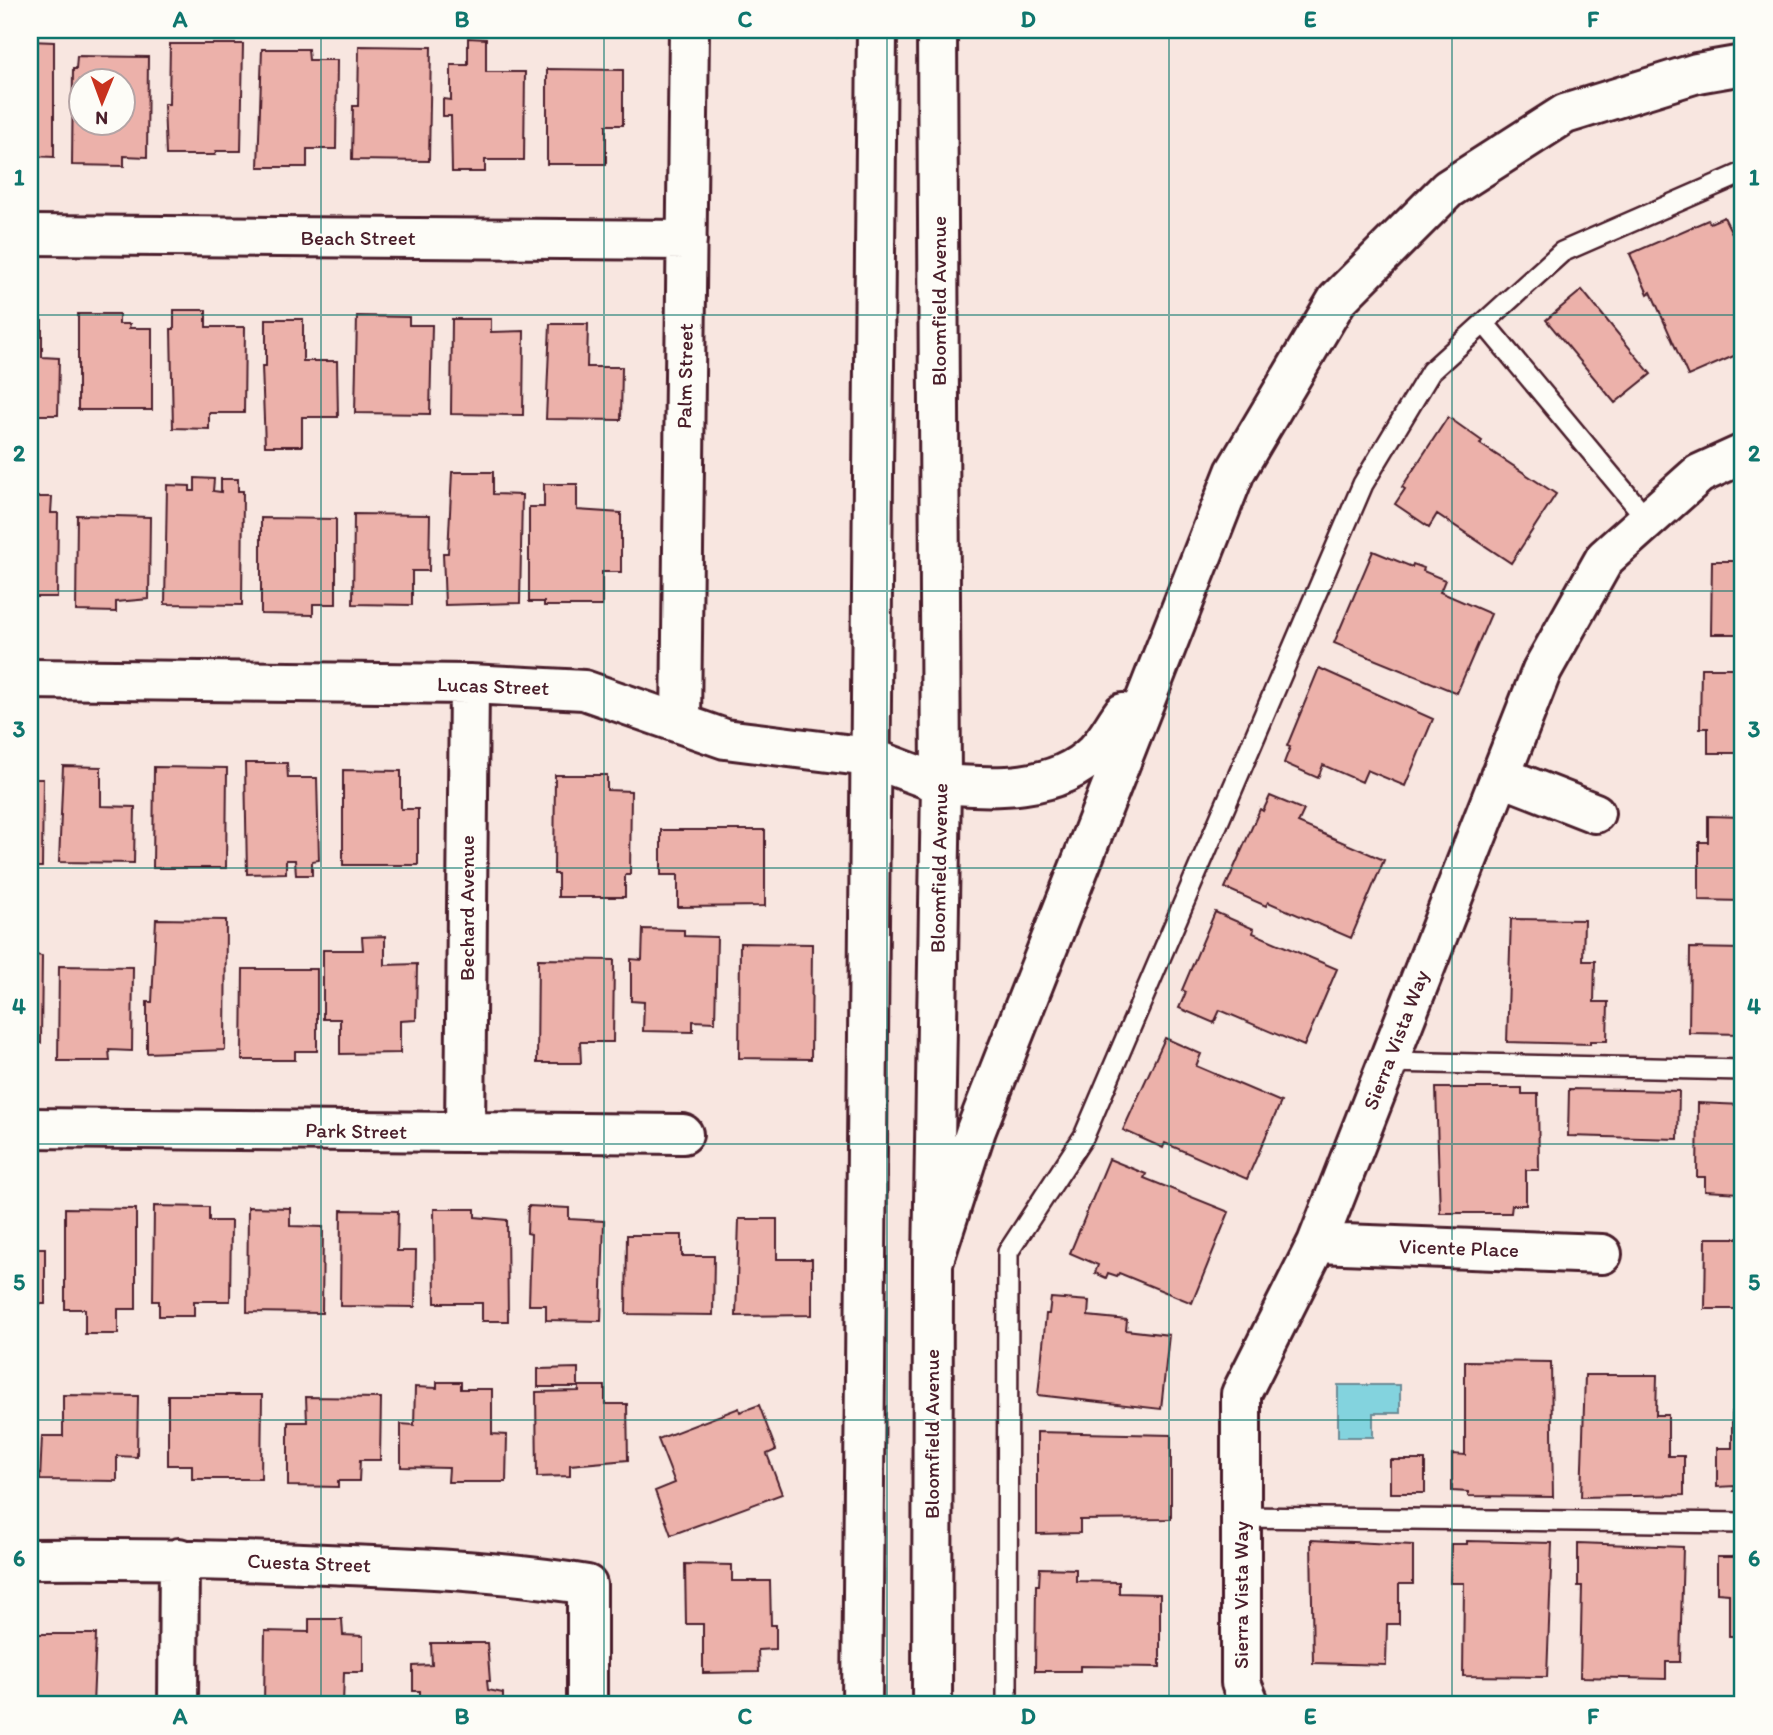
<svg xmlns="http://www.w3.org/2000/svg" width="1773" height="1735" font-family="Itim,sans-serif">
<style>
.water{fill:#83d3de;stroke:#6c8b96;stroke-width:2}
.building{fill:#ecb1aa;stroke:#4a1f2b;stroke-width:2;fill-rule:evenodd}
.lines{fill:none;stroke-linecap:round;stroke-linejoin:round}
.service-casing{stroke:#4a1f2b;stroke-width:24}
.minor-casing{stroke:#4a1f2b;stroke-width:44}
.secondary-casing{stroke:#4a1f2b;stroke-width:44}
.motorway-casing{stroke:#4a1f2b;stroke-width:44}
.path{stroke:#4a1f2b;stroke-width:4.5;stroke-dasharray:2 5;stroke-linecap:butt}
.service{stroke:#fdfcf7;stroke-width:19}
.minor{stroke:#fdfcf7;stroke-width:38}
.secondary{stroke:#fdfcf7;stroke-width:38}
.motorway{stroke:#fdfcf7;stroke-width:38}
.grid{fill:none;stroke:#0f766e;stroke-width:2;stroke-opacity:0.55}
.labels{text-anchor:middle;stroke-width:5;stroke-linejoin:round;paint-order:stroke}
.street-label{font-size:21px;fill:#4a1f2b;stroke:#fdfcf7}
.neatline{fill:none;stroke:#0f766e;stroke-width:2.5}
.grid-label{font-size:23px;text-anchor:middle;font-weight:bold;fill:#0f766e}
</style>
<rect width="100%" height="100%" fill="#f8e6e0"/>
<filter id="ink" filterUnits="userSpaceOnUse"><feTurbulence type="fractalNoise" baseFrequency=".0143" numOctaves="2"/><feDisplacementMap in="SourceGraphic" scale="14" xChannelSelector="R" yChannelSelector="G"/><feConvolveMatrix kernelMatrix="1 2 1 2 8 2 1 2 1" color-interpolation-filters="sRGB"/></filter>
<g filter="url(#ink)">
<path class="water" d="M1338,1385H1400V1413H1373V1437H1338Z"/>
<path class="building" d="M468,38L486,39V72H525L524,160H485V172H452L451,116H443V99L451,100V65H468Z
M30,41L54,42V157L30,156Z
M170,44H243L241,151H216L215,155H166L164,104H169Z
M359,46L431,47L429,161L352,160L353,106H358Z
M262,49H308L309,60H337L336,149H307V167H258Z
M77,56L148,57L147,157L124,156V166L72,165L73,69H76ZM80,80H122V122H80Z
M547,69L623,70V125H606V164H547Z
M1724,217L1743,255V352L1688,376L1651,292L1648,294L1630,254L1708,220L1710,223Z
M1582,290L1651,374L1615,403L1546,320Z
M174,310H206V327H245L244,413H209V429L173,428L171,329H174Z
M78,314H119V324H130L129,328H152V410H78Z
M357,316L409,317V325H432L430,414L355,413Z
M266,319H303V361H337L338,417H302V446H265L262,366H266Z
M452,319H491V332L524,331L523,415L451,414Z
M30,321H42V357L59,358L58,415H30Z
M550,324H588L587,367H622L621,420L546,419Z
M1448,417L1482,441L1480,444L1556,494L1511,563L1437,514L1429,527L1395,504L1405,489L1402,487Z
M452,472H493V494L522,495L520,603L445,605L443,553H448Z
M195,478L214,479L213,491L221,492V479H238V491H243L242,605L165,604L167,485L190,486V491H195Z
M544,484H577V510L621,513V572H602V606H544V602H529V507H544Z
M30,497H52L51,513H58L57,597H30Z
M354,514L430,515L429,571H412V605L353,604Z
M77,515L150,517L149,599L116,602V612L76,611Z
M261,518L336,519V604H313V615L261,614Z
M1373,551L1412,567L1413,564L1424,568L1423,571L1445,580L1440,592L1491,614L1457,693L1334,643Z
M1712,561H1743V634H1711Z
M1319,668L1433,719L1405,786L1367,770L1362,782L1323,765L1318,778L1284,763L1290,747L1287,746Z
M1701,668H1743V753H1708V728H1700Z
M245,763H287L288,778H317L319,860L312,861V875H296L295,860H286V873L247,874Z
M63,766L101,767V806L135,807L134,863L59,862Z
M154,767L227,768L226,868H153Z
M343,770L401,771V809H418V865H343Z
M555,775H607V790L631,791L630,875H625V897H558V874H554Z
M30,779H43L42,867H30Z
M1270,796L1304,810L1298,823L1384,860L1351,938L1268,902L1266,906L1225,888L1260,809L1263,811Z
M1708,816L1743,817V901L1699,900V842H1708Z
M661,830H765V906L678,907V875H661Z
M1215,912L1254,929L1253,933L1337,969L1304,1046L1220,1010L1214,1023L1179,1008L1186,992L1182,990Z
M156,919L226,920L225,1050L147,1053V1002H152Z
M1511,919L1584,920L1583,961H1595L1594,1002H1608L1607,1041H1590V1044L1507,1042Z
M643,929L684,930V936L717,937L715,1022L693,1021V1032L643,1031L644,1002L631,1001V959L642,960Z
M385,936V965L417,964L416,1020L400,1021V1053L340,1054V1019H323V950H363L362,937Z
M30,942H36V955L42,956L41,1043H30Z
M740,943L812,944L811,1059L739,1058Z
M1690,948L1743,949V1034L1689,1033Z
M538,959L614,960L613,1042H580L581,1063H537Z
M59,966L133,967L132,1051L109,1050L110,1061H58Z
M243,969H317V1051H295V1060H242Z
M1165,1038L1201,1054L1196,1066L1281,1102L1247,1179L1165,1143L1163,1148L1123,1130Z
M1436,1088H1522V1094H1538L1539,1170H1526V1205H1512L1511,1213H1440Z
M1569,1089L1679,1091L1678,1139L1568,1136Z
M1698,1103L1743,1105L1741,1193L1705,1191V1177H1697Z
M1109,1159L1146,1174L1144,1178L1229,1212L1192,1303L1119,1273L1117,1276L1108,1273L1106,1278L1095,1273L1098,1265L1070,1253Z
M154,1206L209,1207V1221H231L230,1301H194V1316H159V1301H153Z
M528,1206L569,1208V1219L604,1221L601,1321L546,1320V1305H529L531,1234L527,1233Z
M248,1207L290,1208V1226L323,1227L322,1313L247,1312Z
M65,1208L136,1209V1309H118V1334H85V1309H65Z
M434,1209H475V1217L507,1220L508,1321H482V1303H435Z
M341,1210L398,1211L397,1251H416L415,1307L340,1306Z
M739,1219H777V1259H812V1315L736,1316Z
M627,1235H682V1256H714L713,1315L626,1314Z
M1706,1238H1743V1309H1705Z
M30,1248H45V1304H30Z
M1051,1298L1089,1301L1088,1316L1127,1320L1126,1330L1169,1335L1161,1409L1038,1395L1046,1314H1049Z
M1465,1361L1551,1362L1553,1497L1468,1496V1492L1452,1491V1454L1465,1455Z
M578,1368V1387H538V1369Z
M1585,1375H1657L1656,1415H1668V1456H1684V1495L1581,1497Z
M437,1382H461V1389H492V1434L507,1435L506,1482H448L449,1468L401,1467V1424L414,1425L415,1387L437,1388Z
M579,1386H605V1404H627L628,1460L570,1465V1476L537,1477L536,1392L579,1391Z
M63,1395L138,1396L137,1457L117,1456V1481L40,1480L42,1436H63Z
M168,1395H262L261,1479H192V1465H168Z
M306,1397L381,1398L380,1460H360L359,1481H338V1487L288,1486V1422H307Z
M759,1405L776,1450L767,1454L782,1494L671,1535L655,1491L675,1483L658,1439L739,1408L740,1412Z
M1732,1408H1743V1491H1734L1735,1486L1717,1487V1448H1732Z
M1037,1432L1171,1435V1519L1080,1520V1533L1037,1534Z
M1390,1460H1425V1493H1390Z
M1311,1540L1413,1545V1584H1399V1624H1387L1386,1665L1313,1663Z
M1467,1541L1552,1543L1547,1677L1463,1676L1464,1583H1450L1451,1544H1467Z
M1578,1543L1683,1547L1680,1662H1666V1679L1580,1677L1582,1586H1578Z
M1734,1552L1743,1553V1677L1742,1636H1729V1594L1717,1593V1557H1734Z
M685,1564L732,1565V1581H770L771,1625H776V1649L758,1650L759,1672L703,1673V1624H686Z
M1040,1568L1076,1569V1581L1119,1582V1593L1160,1594V1667L1080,1666V1671H1035L1036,1585H1039Z
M309,1619H342L343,1635L363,1636V1672H344L343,1705H264L265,1631L309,1632Z
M30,1634H96L93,1705H30Z
M431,1643H487L490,1681H487L488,1690L503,1693V1705H420V1691H413V1666L432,1665Z"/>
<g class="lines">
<g class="service-casing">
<path id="service" d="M1484,323L1648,520
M1388,1062L1743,1070
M1241,1517L1743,1523
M1007,1705L1008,1252L1084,1136L1363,484L1431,371L1562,252L1743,173"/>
</g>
<g class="minor-casing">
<path id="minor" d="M30,235L687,240
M30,679L469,684L584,690L725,739L869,757L941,784
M681,723L689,30
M1500,776L1595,813
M30,1128L683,1134
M465,1132L469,684
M1317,1243L1602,1254
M30,1559C136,1558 242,1560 349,1565C428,1568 509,1572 587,1585V1705
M178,1705L179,1558
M1250,1705L1241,1683V1394L1317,1243L1542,670L1605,558L1699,474L1743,454"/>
</g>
<g class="secondary-casing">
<path id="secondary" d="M862,1705L877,30
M932,1705L933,1263L941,784L937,30"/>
</g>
<g class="motorway-casing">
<path id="motorway" d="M941,784C992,788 1056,792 1095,752C1106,741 1114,725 1123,713
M933,1263L976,1130L1235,472L1337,300L1448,189L1565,114L1697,73L1743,65"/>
</g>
<path class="path" d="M766,36H839"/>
<use href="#service" class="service"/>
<use href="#minor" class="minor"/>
<use href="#secondary" class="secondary"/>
<use href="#motorway" class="motorway"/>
</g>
</g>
<path class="grid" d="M321,30V1705M604,30V1705M887,30V1705M1169,30V1705M1452,30V1705M30,315H1743M30,591H1743M30,868H1743M30,1144H1743M30,1420H1743"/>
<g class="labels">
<g class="street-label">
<text x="358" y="245">Beach Street</text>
<text transform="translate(939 301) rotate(-90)" y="7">Bloomfield Avenue</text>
<text transform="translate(685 376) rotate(-89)" y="7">Palm Street</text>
<text transform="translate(493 686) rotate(2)" y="7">Lucas Street</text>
<text transform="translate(939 868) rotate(-89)" y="7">Bloomfield Avenue</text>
<text transform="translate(467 908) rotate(-90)" y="7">Bechard Avenue</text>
<text transform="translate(1396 1040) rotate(-69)" y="7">Sierra Vista Way</text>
<text transform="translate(356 1131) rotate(1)" y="7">Park Street</text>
<text transform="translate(1459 1248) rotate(2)" y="7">Vicente Place</text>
<text transform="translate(932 1434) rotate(-90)" y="7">Bloomfield Avenue</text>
<text transform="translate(309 1563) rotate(2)" y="7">Cuesta Street</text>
<text transform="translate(1241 1595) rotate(-90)" y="7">Sierra Vista Way</text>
</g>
</g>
<rect width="1773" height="1735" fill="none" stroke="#fdfcf7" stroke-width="77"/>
<g transform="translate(102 102) rotate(181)"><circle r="33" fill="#fdfcf7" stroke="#b5a4a5" stroke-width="2"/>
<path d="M0-5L12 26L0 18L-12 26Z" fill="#c8321e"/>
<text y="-10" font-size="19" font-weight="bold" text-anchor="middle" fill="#4a1f2b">N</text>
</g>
<rect x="38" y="38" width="1696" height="1658" class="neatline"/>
<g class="grid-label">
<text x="180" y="27">A</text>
<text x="462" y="27">B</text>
<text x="745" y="27">C</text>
<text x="1028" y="27">D</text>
<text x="1310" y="27">E</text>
<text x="1593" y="27">F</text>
<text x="19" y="185">1</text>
<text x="1754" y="185">1</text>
<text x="19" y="461">2</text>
<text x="1754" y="461">2</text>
<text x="19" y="737">3</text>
<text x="1754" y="737">3</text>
<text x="19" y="1014">4</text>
<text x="1754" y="1014">4</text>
<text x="19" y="1290">5</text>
<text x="1754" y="1290">5</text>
<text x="19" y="1566">6</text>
<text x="1754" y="1566">6</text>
<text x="180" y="1724">A</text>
<text x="462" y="1724">B</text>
<text x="745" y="1724">C</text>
<text x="1028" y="1724">D</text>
<text x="1310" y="1724">E</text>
<text x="1593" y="1724">F</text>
</g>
</svg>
